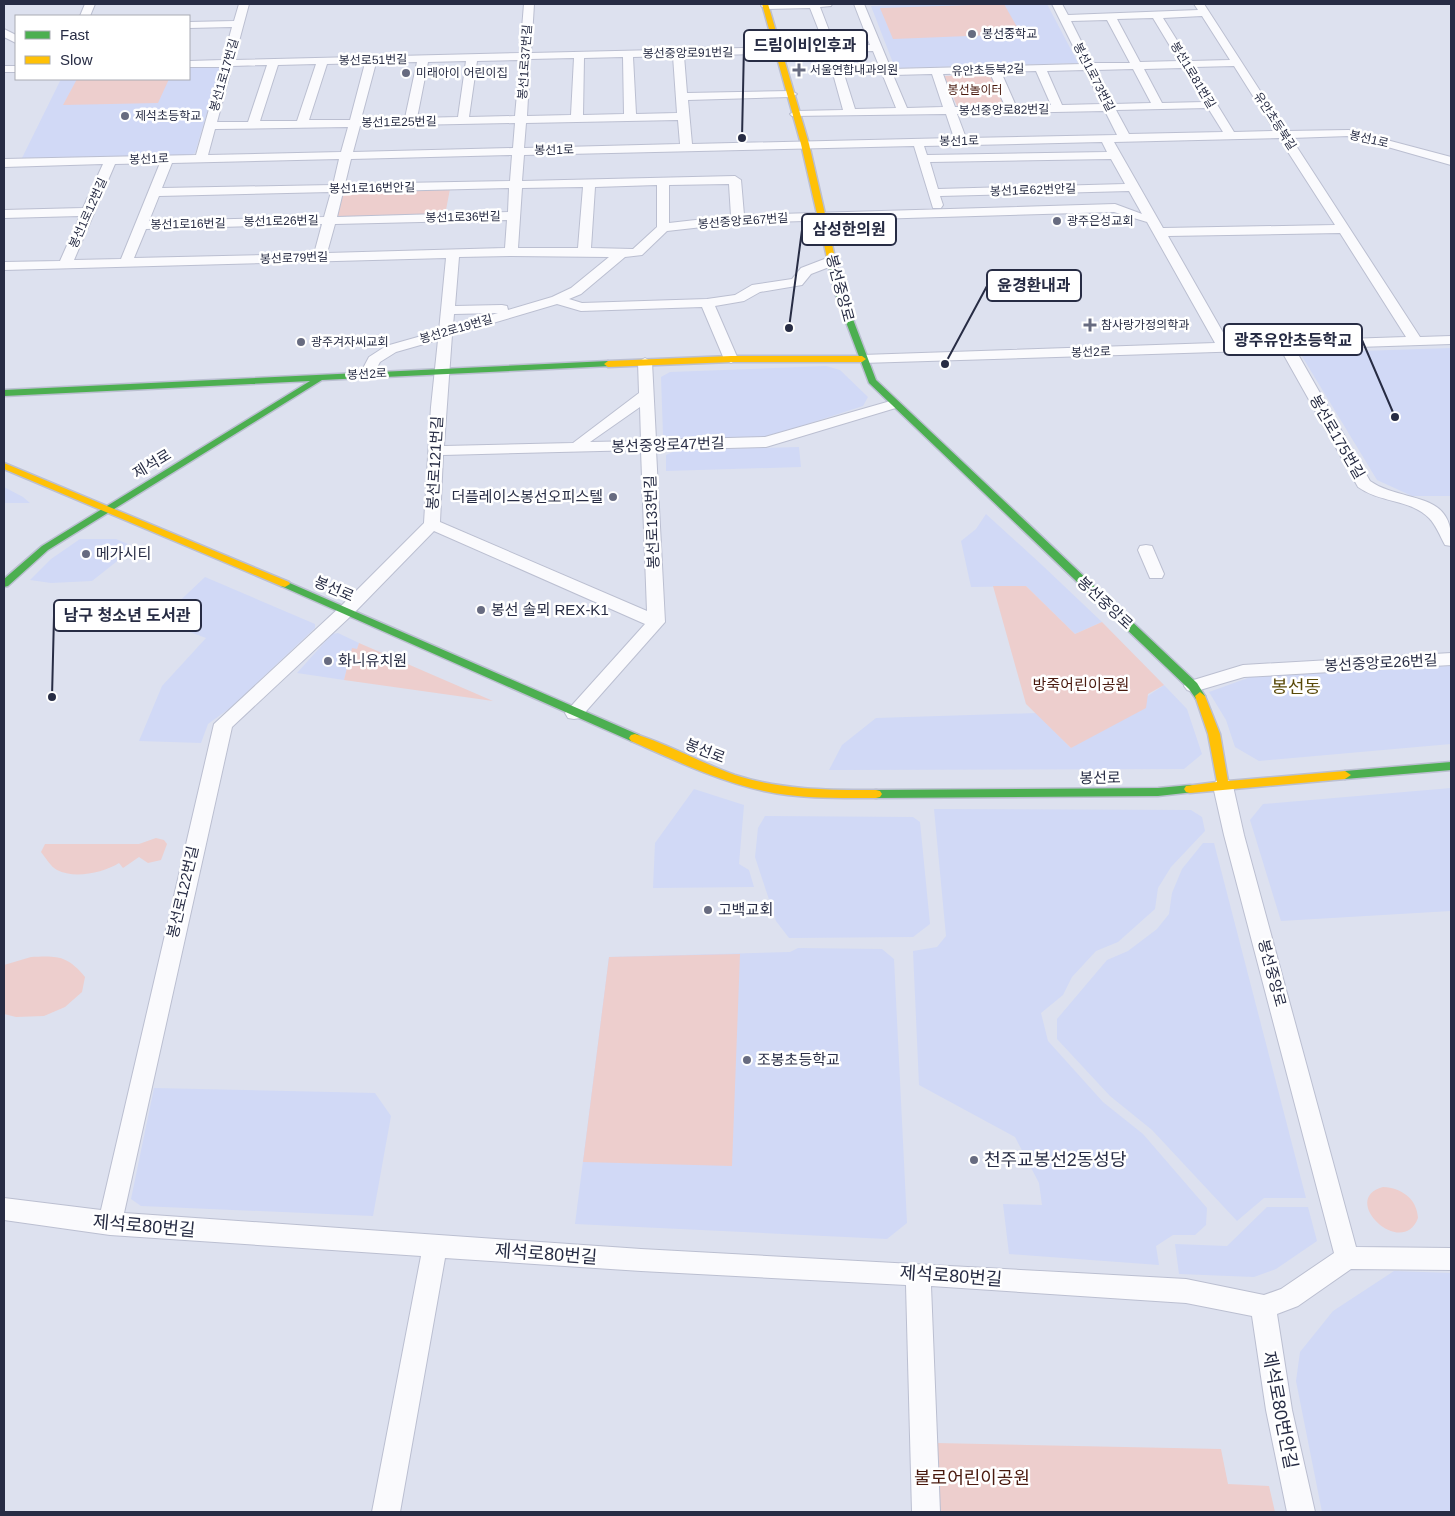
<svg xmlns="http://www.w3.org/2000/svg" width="1455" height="1516" font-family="Helvetica,'Noto Sans KR',sans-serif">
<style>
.built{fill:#d1d9f6}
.green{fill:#edcecd}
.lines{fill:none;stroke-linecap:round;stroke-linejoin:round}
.street-casing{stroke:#bbbfd1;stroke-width:2}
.fast-casing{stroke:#bbbfd1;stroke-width:3}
.slow-casing{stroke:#bbbfd1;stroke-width:3}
.street{fill:#fafafd;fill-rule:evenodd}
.fast{fill:#4caf50;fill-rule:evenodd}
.slow{fill:#ffc107;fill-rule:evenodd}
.poi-dot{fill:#676b80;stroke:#fff;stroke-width:2}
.labels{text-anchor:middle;stroke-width:5;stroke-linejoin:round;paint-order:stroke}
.far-poi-label{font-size:12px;fill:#272c44;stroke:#fff;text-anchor:start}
.far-street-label{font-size:12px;fill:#272c44;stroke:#fff}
.far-park-label{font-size:12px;fill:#49190e;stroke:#fff}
.street-label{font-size:15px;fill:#272c44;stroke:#fff}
.poi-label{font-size:15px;fill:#272c44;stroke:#fff;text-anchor:start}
.park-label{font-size:15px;fill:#49190e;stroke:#fff}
.quarter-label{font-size:18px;fill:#594908;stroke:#fff}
.near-poi-label{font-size:18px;fill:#272c44;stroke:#fff;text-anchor:start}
.near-street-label{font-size:18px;fill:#272c44;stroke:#fff}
.near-park-label{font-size:18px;fill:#49190e;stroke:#fff}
.leader{fill:none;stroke:#272c44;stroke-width:2}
.callout-dot{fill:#272c44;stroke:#fff;stroke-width:2}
.callout{fill:#fff;stroke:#272c44;stroke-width:2}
.callout-label{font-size:16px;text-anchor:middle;font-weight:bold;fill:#272c44}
</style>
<rect width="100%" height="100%" fill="#dde1ef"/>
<path class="built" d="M924,4H1047L1078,63L895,68L871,6Z
M221,66L195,153L191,155L22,158L61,79H189V67Z
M1451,348V496H1412L1377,480L1300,353Z
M826,366L840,370L868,397L863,406L767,437L672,438L663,435L661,377L670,372Z
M799,447L801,467L666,471V455L677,450Z
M4,487L23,497L30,503H4Z
M986,514L1043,566L1102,622L1075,634L1026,586L971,587L961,541L976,529Z
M80,539H116L135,547L92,581L51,583L30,580L51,559Z
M205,577L315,624V628L230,708L208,724L201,743L139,741L162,686L206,638L163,622L168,612Z
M338,633L359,643L357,649H352L344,680L297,673L332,634Z
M1451,666V744L1259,761L1235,747L1226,720L1209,692L1256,675Z
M1164,685L1187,709L1202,754L1184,769L829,770L842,745L876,718L1036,713L1071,748Z
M1451,788V911L1281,921L1250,820L1263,804Z
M694,789L744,805L739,864L749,870L754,887L653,888L655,843Z
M934,809L1191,810L1202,817L1205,831L1171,867L1158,888L1155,909L1118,942L1096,951L1072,977L1063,995L1041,1013L1048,1041L1103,1102L1143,1134L1207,1208L1206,1225L1195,1235H1173L1156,1246L1159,1265L1009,1254L1003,1204L1042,1205L1039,1183L1015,1137L919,1085L913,951L937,947L946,936Z
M765,816L913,817L920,822L930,924L913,937L789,938L776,921L755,857L758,828Z
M1203,843H1214L1306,1198H1264L1237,1221L1152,1130L1110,1096L1057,1039V1019L1107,960L1128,951L1157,929L1169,914L1172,893L1182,869Z
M798,948L882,949L894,959L907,1223L887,1239L575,1224L609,957L790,952Z
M154,1088L375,1093L391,1116L373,1216L141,1206L131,1199Z
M1267,1207H1308L1317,1241L1276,1269L1254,1277L1179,1274L1175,1244L1227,1246Z
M1394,1271L1451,1273V1512H1322L1296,1381L1300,1352L1333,1311Z"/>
<path class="green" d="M1004,4L1021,34L893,39L880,8Z
M992,74L1006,105L957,106L944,76Z
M77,79H169L158,103L63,105Z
M450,189L445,215L334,218L340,193L346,191Z
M993,586H1026L1075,634L1102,622L1164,685L1148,694L1146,708L1071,748L1026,704Z
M359,643L493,701L344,680L352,648L357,649Z
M156,838L164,840L167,844L161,860L148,863L139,857L123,868L119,863C103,873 74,879 57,870C51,867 45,857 41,852L45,844H139Z
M740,954L732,1166L583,1162L609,957Z
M31,957C57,956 67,955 85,977L82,992L65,1007L44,1016L16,1017L4,1014V965Z
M1383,1187C1402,1188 1417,1199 1418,1218C1402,1260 1338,1199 1383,1187Z
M936,1443L1221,1449L1228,1484L1269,1486L1275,1512H940Z"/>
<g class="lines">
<g class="street-casing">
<path id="street" d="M85,4H95L90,16H80Z
M239,4H249L234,60L520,53L524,4H534L531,53L825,46L810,8L766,9L761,6L763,4H832L831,6L820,7L835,46L870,45L854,4H864L891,69L1082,64L1052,4H1062L1068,15L1198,10L1194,4H1204L1286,131L1349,130L1451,157V165L1349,136L1291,138L1420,337L1451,336V344L1295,349L1370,481C1403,504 1455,489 1451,546L1445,545C1440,536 1436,525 1429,518C1410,499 1380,503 1358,487L1281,350L862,363L855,359L862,355L1215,343L1147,222L1114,212L738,223L667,231L642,255L625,257L581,294L569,299L582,303L707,299L735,295L752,285L792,279L801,268L827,258H837L839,261L837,264L811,274L802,285L760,292L744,301L715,306L738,359L731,363L724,359L702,307L581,311L557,304L452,335L444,446L573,443L639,393L638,362L645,358L652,362L656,440L765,437L894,400L901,404L899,407L766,447L656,450L665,622L580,718L574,719L568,718L565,713L645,624L434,531L353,614L232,727L124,1213L641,1249L1186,1279L1264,1295L1281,1289L1334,1253L1224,835L1213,786L1216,781L1223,779L1230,781L1233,786L1244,835L1356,1247L1451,1248V1270L1351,1269L1298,1306L1277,1314L1292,1410L1315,1512H1287L1266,1410L1252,1316L1186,1303L931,1286L940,1512H912L906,1285L641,1271L445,1258L400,1512H372L421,1256L110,1235L4,1220V1198L101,1210L214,724L341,606L424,523L431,407L438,340L396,352L380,362L372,377H362L360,374L369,357L386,346L439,331L446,258L4,270V262L60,261L80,216L4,218V210L83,208L103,164L4,167V159L196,155L221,67H189V61L223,60L232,27L189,28V22L234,21ZM1202,16L1230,60L1190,61L1163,18ZM1153,18L1179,61L1140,62L1117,19ZM1107,20L1130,63H1092L1071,21ZM873,51L896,108L855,109L837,52ZM827,52L843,110L796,111L790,114L792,116L946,114L954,138L692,144L688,100L791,97L797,94L791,91L687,93L684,56ZM673,56L677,113L636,114L633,57ZM623,57L624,114L583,115L584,58ZM574,58L571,115L527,116L530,59ZM520,60L515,116L469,117L477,61ZM466,61L458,117L417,118L428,62ZM417,62L405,118L361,119L376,63ZM365,63L350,120H309L327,64ZM316,64L297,121H260L278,65ZM267,65L248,122H217L232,66ZM1234,66L1275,131L1234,132L1194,67ZM1183,68L1204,102L1162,103L1144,69ZM1133,69L1151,103L1113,104L1096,70ZM1085,70L1102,104L1062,105L1047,71ZM1036,71L1051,105L1016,106L1001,72ZM990,73L1005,106L955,107L943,74ZM932,74L943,107L907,108L893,75ZM1208,108L1223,132L1129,134L1116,110ZM1105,111L1117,135L966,138L957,114ZM678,120L680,144L524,148L526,123ZM515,123L513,148L353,152L360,126ZM348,127L341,152L208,155L215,129ZM1279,138L1335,225L1163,228L1114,142ZM1102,142L1107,152L927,155L924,146ZM914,146L933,208H941L943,205L940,196L1129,191L1142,214L1115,204L744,215L741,180L735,176L522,181L524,155ZM512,155L510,181L345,184L351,159ZM339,159L333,185L162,188L172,163ZM1111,159L1125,184L938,189L930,162ZM160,163L121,259L74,260L115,164ZM729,184L731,216L669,223V185ZM657,185V227L633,249L591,248L595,187ZM583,187L578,248H518L522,188ZM509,188L508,212L337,217L343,192ZM331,192L324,217L149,221L159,196ZM507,220L505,248L327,253L335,224ZM322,224L314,254L134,258L146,229ZM1340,233L1406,337L1229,343L1168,236ZM511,256L609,257L571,288L552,297L508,310L507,306L502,305L455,306L459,257ZM498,313L453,326L454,314ZM640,407L641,441L590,442ZM641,450L647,611L440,522L443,455Z
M4,29L16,35V43L4,37Z
M4,66H16V72H4Z
M1146,545L1152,546L1164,574L1162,578H1150L1138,550L1140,546Z
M1451,653V665L1244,677L1193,692L1187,690L1184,686L1187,682L1243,665Z"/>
</g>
<g class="fast-casing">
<path id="fast" d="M829,260L836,262L843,293L876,380L1197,683L1205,696L1204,699H1196L1189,689L869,383L835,293L828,262Z
M608,361L612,364L611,366L322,380L48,550L8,586L4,587V579L42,546L310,381L4,396V390Z
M285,581L639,735L641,738L635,742L631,741L281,586L280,584Z
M1451,762V770L1345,779L1339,775L1345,771Z
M1190,785L1194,786L1196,789L1194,792L1158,796L876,798L872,797L870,794L872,791L876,790L1158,788Z"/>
</g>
<g class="slow-casing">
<path id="slow" d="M762,4H768L809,144L836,262L835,264L828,262L801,144Z
M731,356H862L866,359L862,362H731L608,367L604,364L608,361Z
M4,463L289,582L290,584L285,587L281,586L4,469Z
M1200,692L1205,696L1220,734L1228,781L1345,771L1351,775L1345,779L1190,793L1186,792L1184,789L1186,786L1217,782L1208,734L1195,696Z
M635,734C668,744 701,763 735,775C781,790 828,790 876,790L880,791L882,794L880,797L876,798C839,798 801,799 764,791C718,781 674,760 631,741L629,738L631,735Z"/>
</g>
<use href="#street" class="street"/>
<use href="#fast" class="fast"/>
<use href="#slow" class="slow"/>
</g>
<g class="poi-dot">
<circle cx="972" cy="34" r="5"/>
<path d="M796.5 62.5h5v5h5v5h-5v5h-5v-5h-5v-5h5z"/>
<circle cx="406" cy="73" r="5"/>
<circle cx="125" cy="116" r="5"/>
<circle cx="1057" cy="221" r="5"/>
<path d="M1087.5 317.5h5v5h5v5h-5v5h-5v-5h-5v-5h5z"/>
<circle cx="301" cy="342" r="5"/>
<circle cx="613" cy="497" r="5"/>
<circle cx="86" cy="554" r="5"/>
<circle cx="481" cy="610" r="5"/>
<circle cx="328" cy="661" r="5"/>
<circle cx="708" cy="910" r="5"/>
<circle cx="747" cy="1060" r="5"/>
<circle cx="974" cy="1160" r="5"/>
</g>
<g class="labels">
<g class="far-poi-label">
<text x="982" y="38">봉선중학교</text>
<text x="810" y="74">서울연합내과의원</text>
<text x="416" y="77">미래아이 어린이집</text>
<text x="135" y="120">제석초등학교</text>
<text x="1067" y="225">광주은성교회</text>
<text x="1101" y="329">참사랑가정의학과</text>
<text x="311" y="346">광주겨자씨교회</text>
</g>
<g class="far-street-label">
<text transform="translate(688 53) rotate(-1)" y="4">봉선중앙로91번길</text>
<text transform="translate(373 60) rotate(-1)" y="4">봉선로51번길</text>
<text transform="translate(525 62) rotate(-86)" y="4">봉선1로37번길</text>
<text transform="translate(988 70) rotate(-2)" y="4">유안초등북2길</text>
<text transform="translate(224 75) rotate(-74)" y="4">봉선1로17번길</text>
<text transform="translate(1193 75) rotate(59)" y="4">봉선1로81번길</text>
<text transform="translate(1094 77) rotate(63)" y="4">봉선1로73번길</text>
<text transform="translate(1004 110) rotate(-1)" y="4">봉선중앙로82번길</text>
<text transform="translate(1275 121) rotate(57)" y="4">유안초등북길</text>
<text transform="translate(399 122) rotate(-1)" y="4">봉선1로25번길</text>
<text transform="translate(1369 139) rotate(13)" y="4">봉선1로</text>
<text transform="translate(959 141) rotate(-1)" y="4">봉선1로</text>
<text transform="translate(554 150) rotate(-1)" y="4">봉선1로</text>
<text transform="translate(149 159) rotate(-2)" y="4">봉선1로</text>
<text transform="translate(372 188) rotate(-1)" y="4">봉선1로16번안길</text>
<text transform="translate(1033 190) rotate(-2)" y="4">봉선1로62번안길</text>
<text transform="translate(88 213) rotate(-66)" y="4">봉선1로12번길</text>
<text transform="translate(463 217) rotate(-1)" y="4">봉선1로36번길</text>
<text transform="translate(281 221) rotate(-1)" y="4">봉선1로26번길</text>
<text transform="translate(743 221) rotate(-4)" y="4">봉선중앙로67번길</text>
<text transform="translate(188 224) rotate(-1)" y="4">봉선1로16번길</text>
<text transform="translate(294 258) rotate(-2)" y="4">봉선로79번길</text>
<text transform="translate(456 329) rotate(-16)" y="4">봉선2로19번길</text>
<text transform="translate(1091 352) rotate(-2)" y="4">봉선2로</text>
<text transform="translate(367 374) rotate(-3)" y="4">봉선2로</text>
</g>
<g class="far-park-label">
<text x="975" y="94">봉선놀이터</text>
</g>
<g class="street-label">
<text transform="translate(840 288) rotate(75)" y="5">봉선중앙로</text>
<text transform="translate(1337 437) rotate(60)" y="5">봉선로175번길</text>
<text transform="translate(668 445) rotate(-2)" y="5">봉선중앙로47번길</text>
<text transform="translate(435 463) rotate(-87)" y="5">봉선로121번길</text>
<text transform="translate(152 464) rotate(-31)" y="5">제석로</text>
<text transform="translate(652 522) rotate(-92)" y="5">봉선로133번길</text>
<text transform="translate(334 589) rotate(23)" y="5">봉선로</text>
<text transform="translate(1105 603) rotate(43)" y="5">봉선중앙로</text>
<text transform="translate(1381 663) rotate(-3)" y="5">봉선중앙로26번길</text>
<text transform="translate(705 751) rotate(21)" y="5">봉선로</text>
<text transform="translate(1100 778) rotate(-1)" y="5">봉선로</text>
<text transform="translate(183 892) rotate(-77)" y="5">봉선로122번길</text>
<text transform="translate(1272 973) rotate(75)" y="5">봉선중앙로</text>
</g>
<g class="poi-label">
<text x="603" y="502" text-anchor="end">더플레이스봉선오피스텔</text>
<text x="96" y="559">메가시티</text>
<text x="491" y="615">봉선 솔뫼 REX-K1</text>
<text x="338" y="666">화니유치원</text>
<text x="718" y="915">고백교회</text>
<text x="757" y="1065">조봉초등학교</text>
</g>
<g class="park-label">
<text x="1081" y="690">방죽어린이공원</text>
</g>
<g class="quarter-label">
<text x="1296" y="693">봉선동</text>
</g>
<g class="near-poi-label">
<text x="984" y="1166">천주교봉선2동성당</text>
</g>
<g class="near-street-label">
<text transform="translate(144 1226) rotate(5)" y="6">제석로80번길</text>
<text transform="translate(546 1254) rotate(4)" y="6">제석로80번길</text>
<text transform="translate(951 1276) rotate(4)" y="6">제석로80번길</text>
<text transform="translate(1280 1410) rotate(79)" y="6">제석로80번안길</text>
</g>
<g class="near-park-label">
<text x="972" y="1484">불로어린이공원</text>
</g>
</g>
<path class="leader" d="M742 138L744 45M789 328L802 230M945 364L987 286M1395 417L1362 340M52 697L54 616"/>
<g class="callout-dot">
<circle cx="742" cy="138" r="5"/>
<circle cx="789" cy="328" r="5"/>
<circle cx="945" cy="364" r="5"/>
<circle cx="1395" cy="417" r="5"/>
<circle cx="52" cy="697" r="5"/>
</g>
<g class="callout">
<rect x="744" y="30" width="123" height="31" rx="5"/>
<rect x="802" y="214" width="94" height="31" rx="5"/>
<rect x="987" y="270" width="94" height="31" rx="5"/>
<rect x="1224" y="324" width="138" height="31" rx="5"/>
<rect x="54" y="600" width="147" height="31" rx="5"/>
</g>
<g class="callout-label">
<text x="805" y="51">드림이비인후과</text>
<text x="849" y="235">삼성한의원</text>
<text x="1034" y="291">윤경환내과</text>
<text x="1293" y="346">광주유안초등학교</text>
<text x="127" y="621">남구 청소년 도서관</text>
</g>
<rect width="1455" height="1516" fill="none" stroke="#272c44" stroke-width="10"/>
<rect x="15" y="15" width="175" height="65" fill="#ffffff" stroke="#a9abb4"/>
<rect x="25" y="31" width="25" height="8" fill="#4caf50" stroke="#a9abb4"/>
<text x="60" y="40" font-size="15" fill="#272c44">Fast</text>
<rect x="25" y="56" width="25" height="8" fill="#ffc107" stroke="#a9abb4"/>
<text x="60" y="65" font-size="15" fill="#272c44">Slow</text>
</svg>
